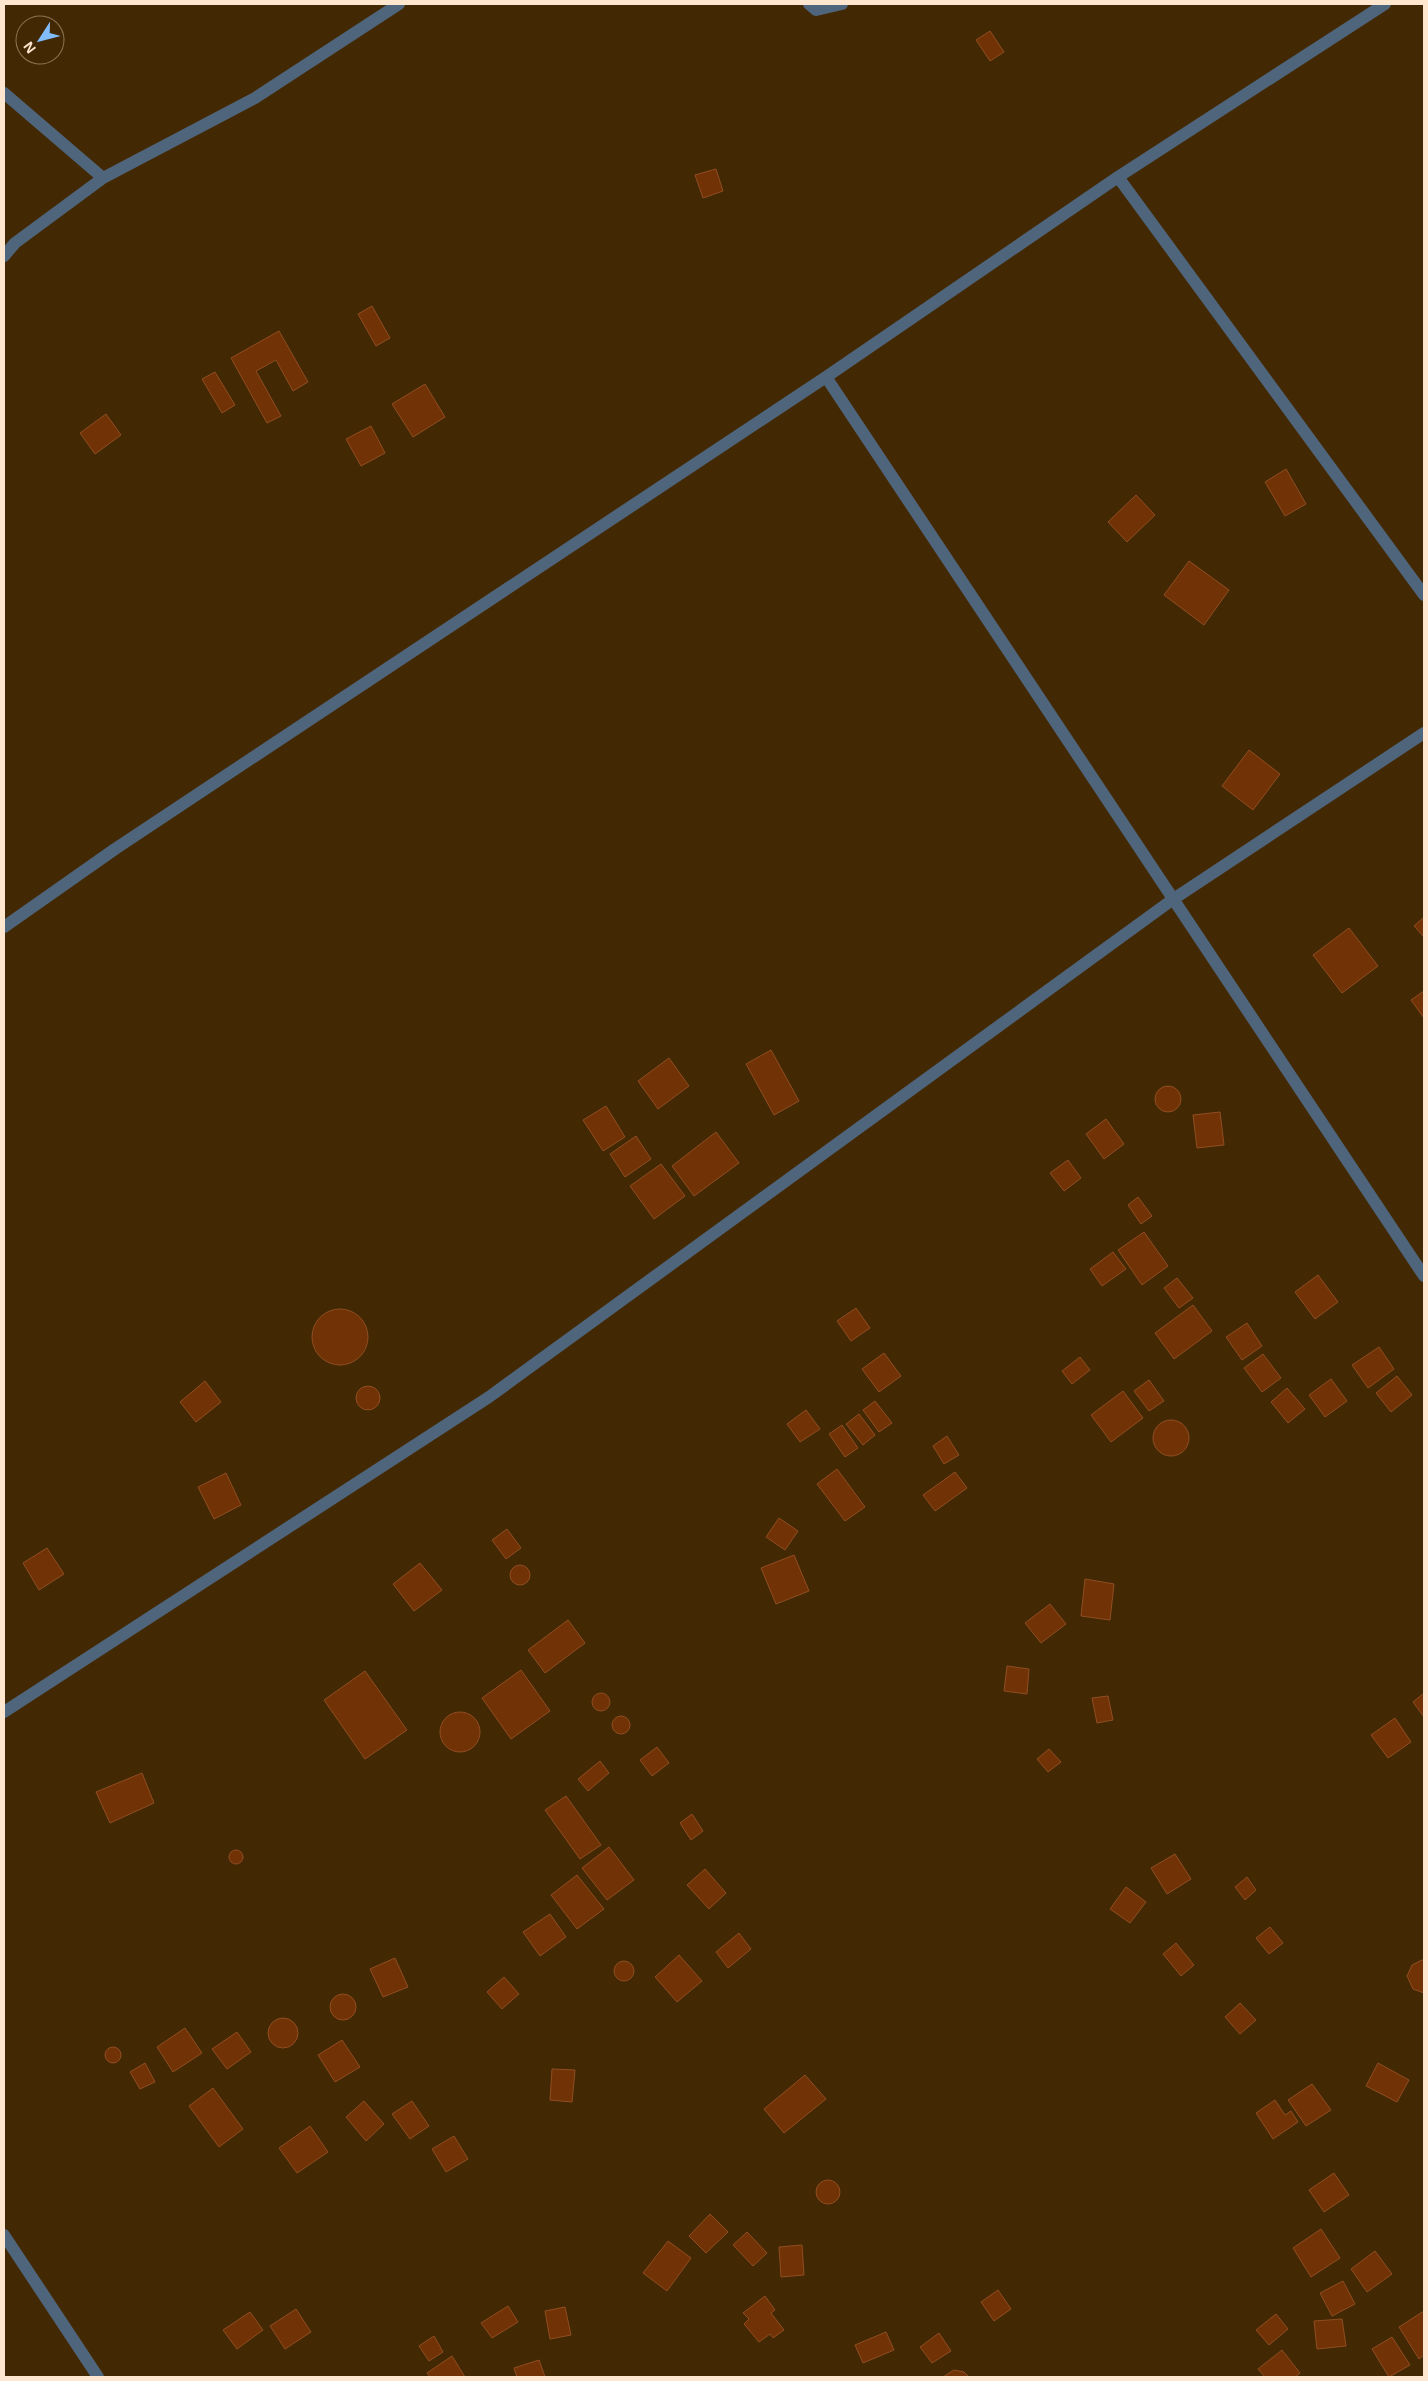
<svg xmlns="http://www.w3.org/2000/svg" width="1428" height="2381" font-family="Helvetica,sans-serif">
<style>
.building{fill:#713305;stroke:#904d23}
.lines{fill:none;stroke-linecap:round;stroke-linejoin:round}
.minor{stroke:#4f657c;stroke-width:12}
</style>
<rect width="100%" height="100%" fill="#432903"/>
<path class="building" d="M990,31L1004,52L990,61L976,40Z
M716,169L723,191L703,198L695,175Z
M372,306L390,338L376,346L358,314Z
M279,331L308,382L293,391L276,360L256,371L281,416L267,423L231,358Z
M215,372L235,405L222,413L202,379Z
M425,384L445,417L413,437L392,404Z
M106,414L121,435L95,454L80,433Z
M371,426L385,453L361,466L346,439Z
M1286,469L1306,504L1285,516L1265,482Z
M1136,495L1155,515L1127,542L1108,522Z
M1189,561L1229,590L1204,625L1164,595Z
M1249,750L1280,774L1253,810L1222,786Z
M1424,917V937L1414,926Z
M1349,928L1378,966L1342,993L1313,955Z
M1424,991V1018L1411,1000Z
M771,1050L799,1101L774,1115L746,1064Z
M669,1058L689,1086L658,1109L638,1081Z
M1155 1099a13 13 0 1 1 26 0a13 13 0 1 1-26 0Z
M606,1106L625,1137L603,1151L583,1120Z
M1220,1112L1224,1145L1197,1148L1193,1115Z
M1106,1119L1124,1144L1104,1159L1086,1134Z
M716,1132L739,1163L694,1196L672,1166Z
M636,1136L651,1159L625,1177L610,1154Z
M1068,1160L1081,1178L1064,1191L1050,1173Z
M661,1164L685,1196L654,1219L630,1186Z
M1138,1197L1152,1216L1141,1224L1128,1205Z
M1144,1232L1168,1266L1142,1285L1118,1250Z
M1113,1252L1126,1269L1102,1286L1090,1269Z
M1318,1275L1338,1302L1315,1319L1295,1292Z
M1177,1278L1193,1298L1179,1308L1164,1288Z
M1193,1305L1212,1331L1174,1359L1155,1333Z
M856,1308L870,1328L851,1341L837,1321Z
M312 1337a28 28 0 1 1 56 0a28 28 0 1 1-56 0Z
M1247,1323L1262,1346L1242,1360L1226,1337Z
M1379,1347L1394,1369L1368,1388L1352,1365Z
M884,1353L901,1376L879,1392L862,1369Z
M1263,1354L1281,1378L1262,1392L1244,1368Z
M1080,1357L1090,1370L1072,1384L1062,1371Z
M1397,1376L1412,1395L1391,1412L1376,1393Z
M1331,1379L1347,1401L1325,1417L1309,1395Z
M1149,1380L1164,1401L1149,1411L1134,1391Z
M205,1381L221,1402L196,1422L180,1402Z
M356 1398a12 12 0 1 1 24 0a12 12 0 1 1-24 0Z
M1287,1388L1305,1409L1288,1423L1271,1402Z
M1123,1391L1143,1418L1111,1442L1091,1415Z
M875,1401L892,1423L879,1432L863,1410Z
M806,1410L820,1429L800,1442L787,1424Z
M859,1414L875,1435L863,1445L846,1424Z
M1153 1438a18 18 0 1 1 36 0a18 18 0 1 1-36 0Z
M842,1425L858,1448L845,1457L829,1434Z
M947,1436L959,1455L944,1464L933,1446Z
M837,1469L865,1507L845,1521L817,1484Z
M955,1472L967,1488L935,1511L923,1495Z
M226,1473L241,1505L214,1519L198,1487Z
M779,1518L798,1531L785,1550L766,1537Z
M507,1529L521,1548L506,1559L492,1540Z
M47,1548L64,1574L39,1590L23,1563Z
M794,1555L809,1591L776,1604L761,1568Z
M420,1563L442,1590L414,1611L393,1584Z
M510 1575a10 10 0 1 1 20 0a10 10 0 1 1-20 0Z
M1085,1579L1114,1584L1110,1620L1081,1616Z
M1050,1604L1066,1624L1041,1643L1025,1623Z
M568,1620L585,1643L545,1673L528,1650Z
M1007,1666L1029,1669L1027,1694L1004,1691Z
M521,1670L550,1711L511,1739L482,1698Z
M365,1671L407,1730L365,1759L324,1700Z
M1424,1693V1717L1413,1702Z
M592 1702a9 9 0 1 1 18 0a9 9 0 1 1-18 0Z
M1108,1696L1113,1720L1097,1723L1092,1698Z
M440 1732a20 20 0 1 1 40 0a20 20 0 1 1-40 0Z
M612 1725a9 9 0 1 1 18 0a9 9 0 1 1-18 0Z
M1395,1718L1411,1742L1388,1758L1371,1735Z
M657,1747L669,1763L652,1776L640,1760Z
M1049,1749L1061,1762L1048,1772L1037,1759Z
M600,1761L609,1773L588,1791L578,1779Z
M142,1773L154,1803L110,1823L96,1792Z
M566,1796L601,1845L580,1859L545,1810Z
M692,1814L703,1831L691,1840L680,1823Z
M609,1847L634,1880L607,1900L582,1868Z
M229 1857a7 7 0 1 1 14 0a7 7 0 1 1-14 0Z
M1175,1854L1191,1879L1167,1894L1151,1868Z
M705,1869L726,1893L709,1909L687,1885Z
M577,1875L604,1909L577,1929L551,1895Z
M1247,1877L1256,1890L1245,1900L1235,1887Z
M1126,1887L1146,1902L1130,1923L1110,1909Z
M550,1914L566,1937L540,1956L523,1932Z
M1270,1927L1283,1943L1269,1954L1256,1938Z
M739,1933L751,1949L728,1968L716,1952Z
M1176,1943L1194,1965L1181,1976L1163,1954Z
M679,1955L702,1981L677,2002L655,1977Z
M395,1958L408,1987L383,1997L370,1969Z
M1422,1960H1424V1993L1413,1989L1407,1976L1412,1965Z
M614 1971a10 10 0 1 1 20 0a10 10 0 1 1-20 0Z
M504,1977L519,1994L502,2009L487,1992Z
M330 2007a13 13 0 1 1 26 0a13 13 0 1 1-26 0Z
M1240,2003L1256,2020L1240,2034L1225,2017Z
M268 2033a15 15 0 1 1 30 0a15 15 0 1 1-30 0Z
M185,2028L202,2053L173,2072L157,2047Z
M237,2032L251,2052L227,2069L212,2049Z
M342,2040L360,2067L335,2082L318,2055Z
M105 2055a8 8 0 1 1 16 0a8 8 0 1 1-16 0Z
M145,2063L155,2082L140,2089L130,2072Z
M1378,2063L1409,2080L1397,2102L1366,2086Z
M552,2069L575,2070L572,2102L550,2100Z
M805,2075L826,2099L784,2133L764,2109Z
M1312,2084L1331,2110L1306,2126L1288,2100Z
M213,2088L243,2129L219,2147L189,2106Z
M1275,2100L1285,2115L1291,2111L1298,2122L1273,2139L1256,2113Z
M364,2101L384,2124L366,2141L346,2117Z
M412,2101L429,2126L410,2139L392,2114Z
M310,2126L328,2152L297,2173L279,2148Z
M454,2136L468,2159L446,2172L432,2149Z
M1334,2173L1349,2195L1324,2212L1309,2190Z
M816 2192a12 12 0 1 1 24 0a12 12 0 1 1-24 0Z
M710,2214L728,2232L706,2253L689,2236Z
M1321,2229L1340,2258L1311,2277L1293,2248Z
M747,2232L767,2253L753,2266L733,2245Z
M668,2241L691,2258L667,2291L643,2273Z
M802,2245L804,2275L781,2277L779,2247Z
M1375,2251L1392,2274L1367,2292L1351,2269Z
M1343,2281L1355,2304L1332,2316L1320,2293Z
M998,2290L1011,2309L994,2321L981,2302Z
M765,2296L775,2310L771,2313L784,2330L773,2338L770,2334L759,2342L744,2324L749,2319L743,2313Z
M508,2306L518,2322L492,2338L481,2323Z
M565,2307L571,2335L550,2339L545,2311Z
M296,2309L311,2332L285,2349L270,2326Z
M1424,2311V2355L1419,2359L1399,2327Z
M250,2312L263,2330L237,2349L223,2330Z
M1276,2314L1288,2329L1269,2345L1256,2330Z
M1342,2319L1346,2346L1317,2349L1314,2321Z
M886,2332L894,2350L863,2363L855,2345Z
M939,2333L951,2351L932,2363L920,2347Z
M434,2336L443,2352L429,2361L419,2346Z
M1392,2337L1410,2365L1389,2377L1372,2349Z
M1282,2350L1300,2373L1295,2377H1265L1258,2369Z
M452,2356L465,2377H430L427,2373Z
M539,2360L545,2377H517L514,2368Z
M954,2370L964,2372L969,2377H943Z"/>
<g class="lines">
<path class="minor" d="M809,4L816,10L842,4
M4,93L103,178L255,98L399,4
M1118,177L1424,595
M4,256L15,243L103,178
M826,377L1424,1276
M4,927L115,849L826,377L1118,177L1385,4
M4,1712L489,1397L1172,900L1424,733
M4,2235L98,2377"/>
</g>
<rect width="1428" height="2381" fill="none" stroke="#fee7ce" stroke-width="10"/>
<g transform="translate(40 40) rotate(234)"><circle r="24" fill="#432903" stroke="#8e7554"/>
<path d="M0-4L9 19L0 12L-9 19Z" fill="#81bdfa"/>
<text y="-8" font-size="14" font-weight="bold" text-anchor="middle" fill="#fee7ce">N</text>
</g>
</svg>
